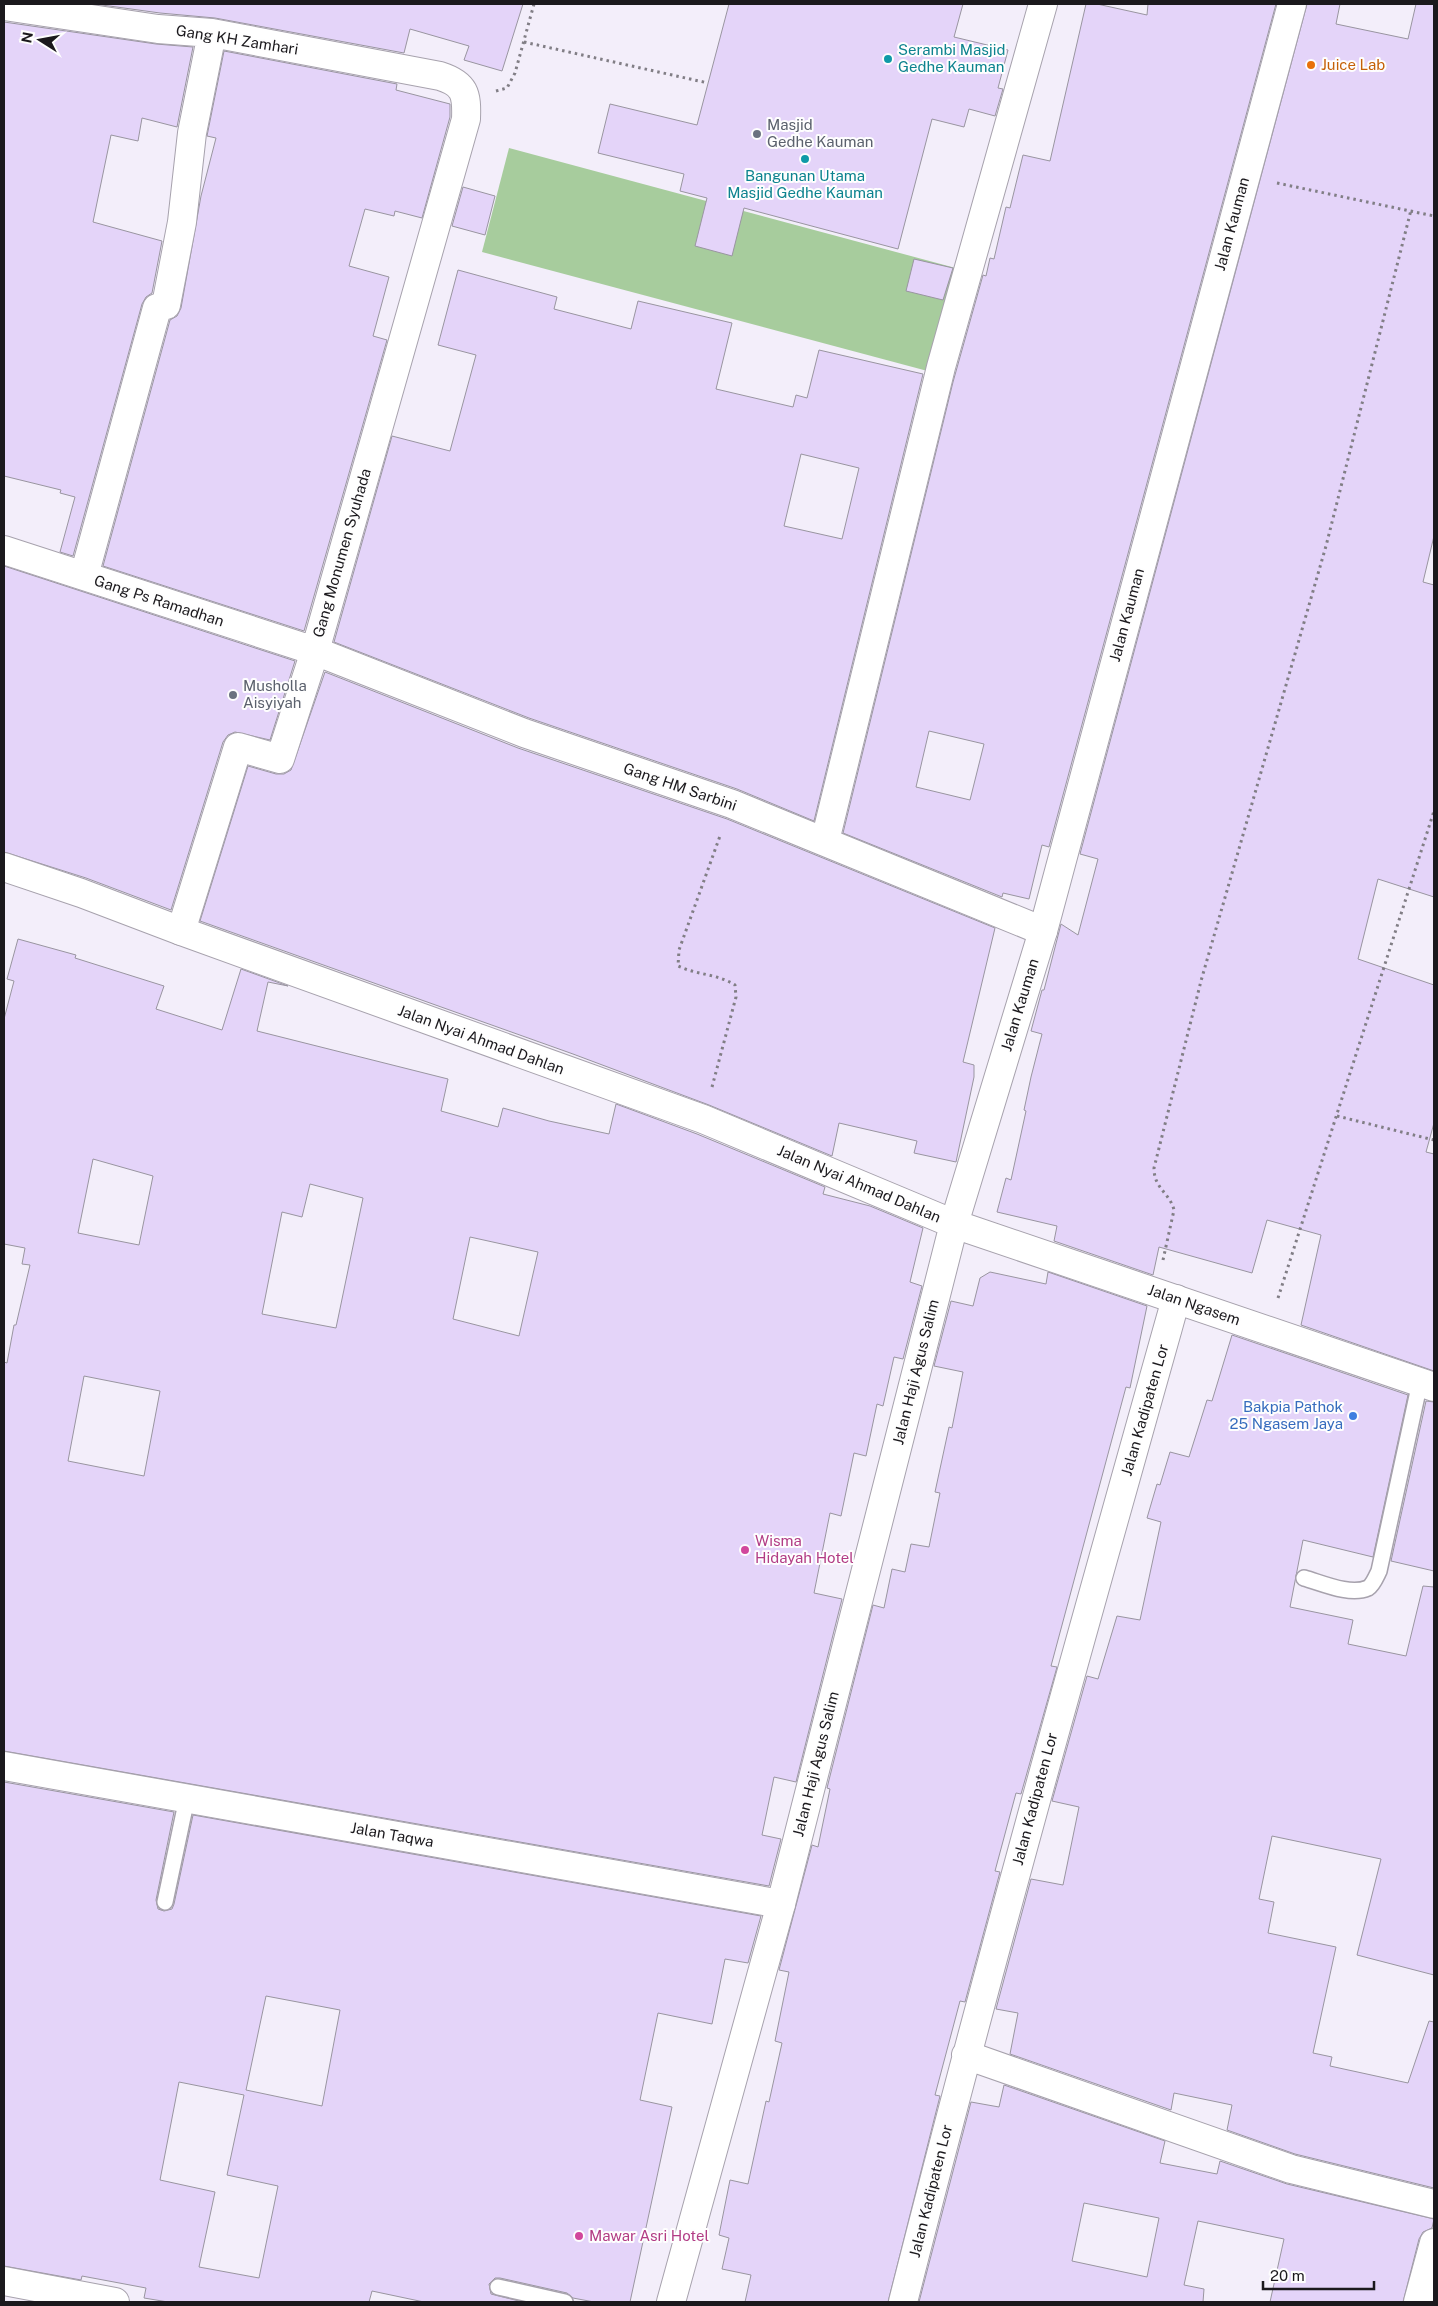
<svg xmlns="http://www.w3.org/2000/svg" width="1438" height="2306" font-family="'Public Sans',sans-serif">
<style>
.green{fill:#a7cc9d}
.building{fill:#e4d4f9;stroke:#9995a0;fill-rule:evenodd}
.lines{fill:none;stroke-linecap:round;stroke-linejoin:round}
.service-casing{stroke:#a7a2ad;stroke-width:18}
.minor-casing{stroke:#a7a2ad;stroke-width:30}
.tertiary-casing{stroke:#a7a2ad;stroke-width:30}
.path{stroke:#817e85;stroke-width:3;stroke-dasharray:2.5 4;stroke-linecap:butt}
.service{stroke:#fff;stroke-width:15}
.minor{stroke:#fff;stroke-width:28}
.tertiary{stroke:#fff;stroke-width:28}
.culture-dot{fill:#0f9aa8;stroke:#fefefe;stroke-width:2}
.food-dot{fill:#e8710a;stroke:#fefefe;stroke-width:2}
.worship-dot{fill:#6b7280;stroke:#fefefe;stroke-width:2}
.shop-dot{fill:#3f7fe0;stroke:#fefefe;stroke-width:2}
.hotel-dot{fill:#d1479c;stroke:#fefefe;stroke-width:2}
.labels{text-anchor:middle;stroke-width:4;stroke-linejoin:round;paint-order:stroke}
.street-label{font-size:15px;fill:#1b191d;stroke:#fefefe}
.culture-label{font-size:15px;fill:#0d838f;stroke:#fefefe;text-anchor:start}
.food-label{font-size:15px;fill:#c56008;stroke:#fefefe;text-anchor:start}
.worship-label{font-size:15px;fill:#5b616d;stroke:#fefefe;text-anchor:start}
.shop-label{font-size:15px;fill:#366cbe;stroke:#fefefe;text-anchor:end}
.hotel-label{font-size:15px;fill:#b23c85;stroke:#fefefe;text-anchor:start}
</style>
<rect width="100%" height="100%" fill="#f3eefa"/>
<path class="green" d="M509,148L963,270L935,373L482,252Z"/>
<path class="building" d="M95,4H523L502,71L464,60L469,46L410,29L404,53L215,18L160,13Z
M729,4H963L954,37L1008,50L998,88L1003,89L995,116L969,109L964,127L932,119L898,249L744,208L732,256L695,246L707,198L680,191L684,174L598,153L610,104L697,125Z
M1086,4H1097L1147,15L1148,4H1276L1049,847L1042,845L1029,899L1003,893L1002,897L843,833L953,382L983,275L986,276L990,258L994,259L1006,207L1010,208L1023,155L1050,161ZM929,731L984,744L970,800L916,787Z
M1307,4H1340L1336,24L1408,39L1416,4H1434V536L1423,582L1434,585V897L1378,879L1358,959L1434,985V1123L1426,1152L1434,1154V1371L1301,1325L1321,1235L1267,1220L1252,1273L1159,1247L1153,1275L1054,1241L1057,1226L997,1212L1006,1178L1011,1180L1026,1111L1024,1110L1031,1077L1042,1034L1031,1031L1042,990H1044L1061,924L1078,935L1098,859L1080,854Z
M4,22L156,44L193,47L177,127L142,118L138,141L111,135L93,222L162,241L152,293L146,297L142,304L73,556L60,552L75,497L60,493L61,490L4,476Z
M224,51L397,84L396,90L450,104V117L422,218L395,211L394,216L365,209L349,266L389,277L373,336L387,340L304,631L103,566L170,320L177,316L181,308L201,196L216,138L207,136Z
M463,187L495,196L485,235L452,226Z
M914,259L953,268L943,300L906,291Z
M458,270L557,297L554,309L631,329L638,301L732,323L716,389L793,407L796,395L807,398L819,350L923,374L814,821L737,789L529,718L334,642L392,436L450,451L476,355L438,345ZM801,454L859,468L842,539L784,526Z
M4,566L295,661L270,740L235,732L228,735L223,742L171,910L86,878L4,852Z
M325,672L518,748L727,819L995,928L963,1062L974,1065V1077L956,1162L914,1153L917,1141L839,1123L832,1156L709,1105L573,1054L200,921L248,766L276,774H284L291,770Z
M18,939L76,955L75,958L164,986L156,1009L222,1030L241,969L288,986L268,982L257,1031L448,1079L441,1111L498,1127L503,1108L549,1121L609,1134L616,1104L697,1134L825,1187L823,1194L870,1206L923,1228L910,1282L922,1286L903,1359L894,1357L883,1406L877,1404L866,1456L854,1453L841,1516L830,1513L814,1593L842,1599L796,1782L774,1777L762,1835L781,1839L769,1886L4,1751V1362L7,1363L14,1325H16L30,1265L22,1264L25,1248L4,1244V1019L14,981L7,979ZM93,1159L153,1176L139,1245L78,1233ZM310,1184L363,1198L336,1328L262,1314L282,1212L302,1217ZM470,1237L538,1252L519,1336L453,1319ZM84,1376L160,1391L144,1476L68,1461Z
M990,1272L1046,1284L1048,1272L1147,1306L1130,1388L1126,1387L1051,1666L1057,1667L1021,1794L1016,1793L995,1871L1000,1872L965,2002L960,2001L935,2095L940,2096L888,2302H745L751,2275L722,2269L729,2238L719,2235L730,2180L748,2184L766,2101L769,2102L782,2043L775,2041L789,1972L779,1970L812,1845L818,1847L830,1789L827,1788L873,1605L884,1608L892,1569L905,1572L911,1544L929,1547L940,1493L935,1492L949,1427L952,1428L963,1372L934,1366L951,1301L973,1306L980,1278Z
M1232,1335L1408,1395L1373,1557L1303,1540L1290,1607L1353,1620L1348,1644L1406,1656L1423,1586L1434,1587V1975L1357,1955L1381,1859L1272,1836L1259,1899L1274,1902L1268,1933L1336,1947L1313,2053L1332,2057L1330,2066L1408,2083L1429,2021L1434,2022V2188L1295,2154L1227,2130L1232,2105L1174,2093L1171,2110L1010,2054L1018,2013L996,2009L1031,1879L1063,1885L1079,1807L1052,1801L1087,1676L1098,1679L1117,1616L1140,1620L1161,1522L1147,1518L1157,1484L1160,1485L1170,1452L1189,1457L1207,1400L1212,1401Z
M1426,1401L1434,1402V1571L1391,1561Z
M4,1782L174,1812L156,1900L158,1909L164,1911L172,1909L174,1904L193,1815L761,1916L748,1963L725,1959L712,2024L658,2013L640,2100L672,2107L630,2302H594L573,2298L567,2293L500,2278H495L489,2284L491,2294L523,2302H424L372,2291L369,2302H168L144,2298L146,2288L82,2276L81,2280L4,2266ZM266,1996L340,2010L322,2106L246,2090ZM179,2082L244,2095L227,2175L278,2186L259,2278L199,2267L215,2192L160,2180Z
M1004,2085L1165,2141L1160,2163L1217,2174L1220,2161L1287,2184L1434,2219L1432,2228L1423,2232L1419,2239L1403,2302H1270L1284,2239L1198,2221L1184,2285L1204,2289L1203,2302H919L971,2102L999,2107ZM1084,2203L1159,2218L1147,2277L1072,2261Z"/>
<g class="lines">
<g class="service-casing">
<path id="service" d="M1304,1578C1322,1583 1350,1596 1368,1588C1373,1585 1376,1577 1379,1571L1420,1382
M165,1902L187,1798
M498,2287L565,2302"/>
</g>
<g class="minor-casing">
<path id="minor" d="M4,6L158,29L212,33L440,76C465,84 467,94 466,119L315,651L280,759L238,747L181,931
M4,550L315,651L524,733L732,804L1043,931
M84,576L157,308L166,305L182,222L192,133L212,33
M825,841L941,367L1043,4
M4,1766L781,1904
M966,2055L1291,2169L1434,2204
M4,2281L115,2302
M903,2302C988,1966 1082,1633 1176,1299
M1418,2302L1434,2243"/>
</g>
<g class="tertiary-casing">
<path id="tertiary" d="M4,867L81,893L181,931L703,1119L954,1224L1434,1387
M671,2302L781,1904L954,1224L1043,931L1292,4"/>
</g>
<path class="path" d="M524,42L708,83
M496,91L507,88L515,73L534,4
M1277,183L1434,216
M712,1087L736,997L735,985C718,974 697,975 678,966L679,950L720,836
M1337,1116L1434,1140
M1163,1260L1174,1210C1170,1193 1154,1189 1154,1168L1201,981L1326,546L1411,210
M1278,1298L1434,811"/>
<use href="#service" class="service"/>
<use href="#minor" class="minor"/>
<use href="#tertiary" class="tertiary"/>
</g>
<g class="culture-dot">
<circle cx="888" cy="59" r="5"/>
<circle cx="805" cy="159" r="5"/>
</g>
<circle class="food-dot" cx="1311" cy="65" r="5"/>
<g class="worship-dot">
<circle cx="757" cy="134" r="5"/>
<circle cx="233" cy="695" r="5"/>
</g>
<circle class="shop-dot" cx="1353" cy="1416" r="5"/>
<g class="hotel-dot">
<circle cx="745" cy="1550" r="5"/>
<circle cx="579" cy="2236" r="5"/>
</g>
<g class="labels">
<g class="street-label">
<text transform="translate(237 40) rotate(9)" y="5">Gang KH Zamhari</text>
<text transform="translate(1232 224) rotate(-75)" y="5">Jalan Kauman</text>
<text transform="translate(342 553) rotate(-74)" y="5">Gang Monumen Syuhada</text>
<text transform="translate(159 601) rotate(18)" y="5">Gang Ps Ramadhan</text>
<text transform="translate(1127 615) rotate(-75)" y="5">Jalan Kauman</text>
<text transform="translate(680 787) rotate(19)" y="5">Gang HM Sarbini</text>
<text transform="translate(1020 1005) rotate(-73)" y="5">Jalan Kauman</text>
<text transform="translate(481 1040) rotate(20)" y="5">Jalan Nyai Ahmad Dahlan</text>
<text transform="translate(859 1184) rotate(23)" y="5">Jalan Nyai Ahmad Dahlan</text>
<text transform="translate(1194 1305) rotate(19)" y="5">Jalan Ngasem</text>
<text transform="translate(916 1372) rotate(-76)" y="5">Jalan Haji Agus Salim</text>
<text transform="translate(1145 1410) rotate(-74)" y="5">Jalan Kadipaten Lor</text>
<text transform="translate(816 1764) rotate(-76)" y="5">Jalan Haji Agus Salim</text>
<text transform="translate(1035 1799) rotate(-75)" y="5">Jalan Kadipaten Lor</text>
<text transform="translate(392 1835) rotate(10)" y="5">Jalan Taqwa</text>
<text transform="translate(931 2191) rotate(-76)" y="5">Jalan Kadipaten Lor</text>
</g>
<g class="culture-label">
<text x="898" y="55">Serambi Masjid<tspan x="898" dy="17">Gedhe Kauman</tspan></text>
<text x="805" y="181" text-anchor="middle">Bangunan Utama<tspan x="805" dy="17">Masjid Gedhe Kauman</tspan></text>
</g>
<g class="food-label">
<text x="1321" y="70">Juice Lab</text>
</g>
<g class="worship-label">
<text x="767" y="130">Masjid<tspan x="767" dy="17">Gedhe Kauman</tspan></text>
<text x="243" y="691">Musholla<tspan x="243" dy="17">Aisyiyah</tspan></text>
</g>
<g class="shop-label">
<text x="1343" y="1412">Bakpia Pathok<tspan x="1343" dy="17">25 Ngasem Jaya</tspan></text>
</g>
<g class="hotel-label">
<text x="755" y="1546">Wisma<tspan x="755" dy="17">Hidayah Hotel</tspan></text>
<text x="589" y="2241">Mawar Asri Hotel</text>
</g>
</g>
<rect width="1438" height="2306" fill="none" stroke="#1b191d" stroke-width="10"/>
<g transform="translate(40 40) rotate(281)" stroke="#fefefe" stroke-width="4" paint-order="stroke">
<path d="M0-4L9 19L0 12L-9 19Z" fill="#1b191d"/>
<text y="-8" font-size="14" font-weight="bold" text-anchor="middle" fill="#1b191d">N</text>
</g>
<path d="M1263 2281v8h111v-8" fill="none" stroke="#1b191d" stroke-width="2.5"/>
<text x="1270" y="2281" font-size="15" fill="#1b191d" stroke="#fefefe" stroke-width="4" paint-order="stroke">20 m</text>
</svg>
